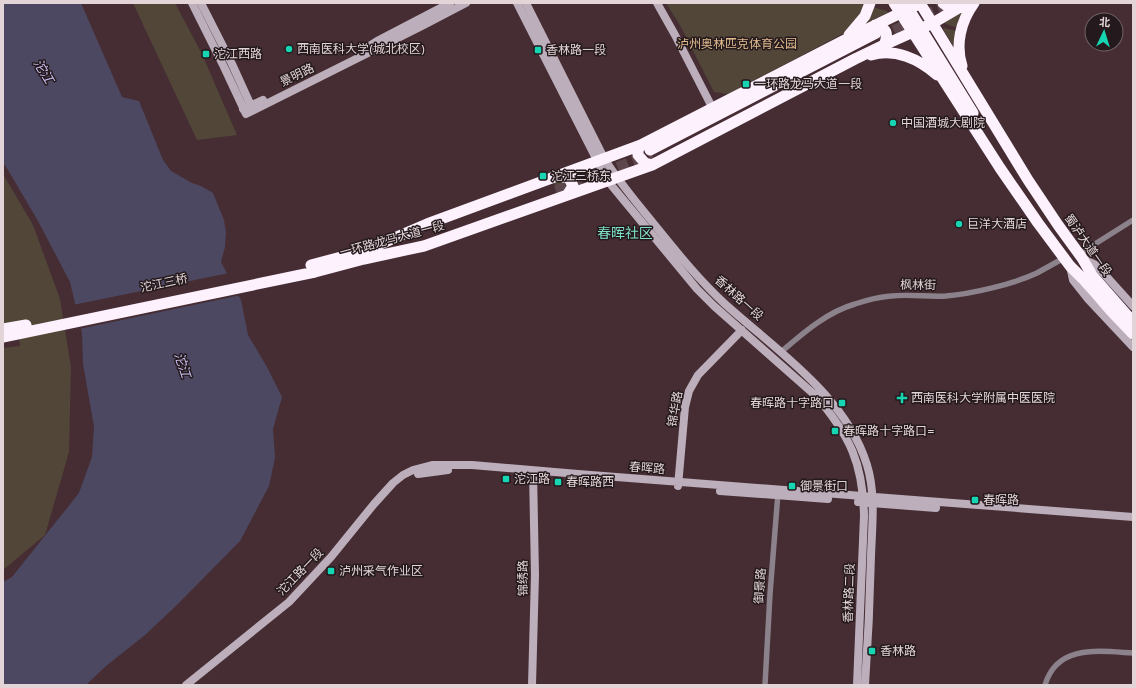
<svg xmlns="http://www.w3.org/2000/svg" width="1136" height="688" font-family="Overpass,'Noto Sans SC',sans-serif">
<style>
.green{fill:#524639}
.water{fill:#4d4862}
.pier{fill:#452d33}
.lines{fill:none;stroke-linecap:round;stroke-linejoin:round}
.highway-tunnel{stroke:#5d464c;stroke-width:11;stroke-dasharray:11 5.5;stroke-linecap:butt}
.street{stroke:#8b828b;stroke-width:5.5}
.secondary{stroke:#bcaebb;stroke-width:8}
.highway{stroke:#fef1fe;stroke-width:11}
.highway-bridge{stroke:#fef1fe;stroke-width:11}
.poi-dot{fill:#16d5b3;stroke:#24191c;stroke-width:1.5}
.labels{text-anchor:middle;stroke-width:3;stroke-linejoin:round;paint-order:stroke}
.park-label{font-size:12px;fill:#e1bc8f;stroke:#24191c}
.poi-label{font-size:12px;fill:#e3d4d7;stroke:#24191c;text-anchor:start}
.street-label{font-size:12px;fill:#e3d4d7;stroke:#24191c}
.water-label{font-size:13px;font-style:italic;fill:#cbc2f6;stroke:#24191c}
.quarter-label{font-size:14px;fill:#7ee0c7;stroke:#24191c}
</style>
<rect width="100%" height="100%" fill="#452d33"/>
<path class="green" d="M133,3H175L202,54L237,135L197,140Z
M666,3H868L846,32L728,94L714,92L681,27Z
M872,7L887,11L888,13L864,24Z
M963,10L958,28L946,24L944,22Z
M944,28L957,31L954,47L943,29Z
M3,174L33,225L60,299L71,367L69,452L45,535L3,570V348L20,346L17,322L3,326Z
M565,180L569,188L557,195L554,182Z"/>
<path class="water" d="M3,3H81L122,97L139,101L163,160L171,171L192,183L201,186L213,193L224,220L226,233L225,247L221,262L241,300L248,335L267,367L282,397L273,429L275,458L269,486L240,541L177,605L145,635L106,666L86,685H3V582L12,577L79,493L92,457L94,427L83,364L82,333L70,282L38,221L8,170L3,163Z"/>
<path class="pier" d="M229,273L241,295L79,329L73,305Z"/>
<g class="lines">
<path class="highway-tunnel" d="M879,38L951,3
M556,191L652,154"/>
<path class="street" d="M1079,254L1133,220
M781,352C803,333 827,312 855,304C867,300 879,297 891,296C909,294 928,297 946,296C971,294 1014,284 1037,273C1046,268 1055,263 1064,258
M765,685L770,594L778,493
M1045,685C1057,644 1099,651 1133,653"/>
<path class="secondary" d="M192,3L224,67L246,114L422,26L466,3
M201,3L232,64L253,110
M517,3L607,180L697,289L714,306L816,396C850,436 863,463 864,516L857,685
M526,3L604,158C620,184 639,205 658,229C679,255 700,281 725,304C776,350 846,396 867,465C876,494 872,526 871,556C870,599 868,642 865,685
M657,3L675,35L713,109
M363,50L377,41L450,3
M243,109L263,100
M1082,258L1096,265L1133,306
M1070,266L1073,280L1088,299L1133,347
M418,474L448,470
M678,486L685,407L689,391L698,375L742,330
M720,491L828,499
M858,502L936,508
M186,685L289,602L331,557L374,504L393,483L403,475L413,470L432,465H472L578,474L1133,517
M532,685L535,575L533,471"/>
<path class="highway" d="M894,3L1000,168L1038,223L1070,266L1083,279L1111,311L1133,334
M920,3L1028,180L1058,225L1082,258L1092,275L1133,322
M943,3C949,8 952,9 959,8
M875,25C887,28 889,34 884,45
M849,35L865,16L870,3
M871,55C895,48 919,59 937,75
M962,66C955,44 961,21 974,3
M641,145L638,150V155L645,163L652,165
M650,150L876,33
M559,176L569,178L573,186L568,194
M311,265L364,251L427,224L641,145L845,40L921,3
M3,329L26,325
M3,337L315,272L364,259L424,246L652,165L855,59L884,45L933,23L967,3"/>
<path class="highway-bridge" d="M905,3L973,113"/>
</g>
<g class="poi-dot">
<circle cx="289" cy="49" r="4"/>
<rect x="534" y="46" width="8" height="8" rx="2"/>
<rect x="202" y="50" width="8" height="8" rx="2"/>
<rect x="742" y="80" width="8" height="8" rx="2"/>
<circle cx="893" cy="123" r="4"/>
<rect x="539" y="172" width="8" height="8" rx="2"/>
<circle cx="959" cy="224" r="4"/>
<path d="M900 392h4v4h4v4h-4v4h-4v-4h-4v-4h4z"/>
<rect x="838" y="399" width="8" height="8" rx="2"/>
<rect x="831" y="427" width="8" height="8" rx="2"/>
<rect x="502" y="475" width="8" height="8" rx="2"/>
<rect x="554" y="478" width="8" height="8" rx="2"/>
<rect x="788" y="482" width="8" height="8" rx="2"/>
<rect x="971" y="496" width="8" height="8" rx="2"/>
<rect x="327" y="567" width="8" height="8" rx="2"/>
<rect x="868" y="647" width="8" height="8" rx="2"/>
</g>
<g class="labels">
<g class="park-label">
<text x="737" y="48">泸州奥林匹克体育公园</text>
</g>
<g class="poi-label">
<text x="297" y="53">西南医科大学(城北校区)</text>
<text x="546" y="54">香林路一段</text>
<text x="214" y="58">沱江西路</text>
<text x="754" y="88">一环路龙马大道一段</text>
<text x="901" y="127">中国酒城大剧院</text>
<text x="551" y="180">沱江三桥东</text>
<text x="967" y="228">巨洋大酒店</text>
<text x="911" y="402">西南医科大学附属中医医院</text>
<text x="834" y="407" text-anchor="end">春晖路十字路口</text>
<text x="843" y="435">春晖路十字路口=</text>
<text x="514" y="483">沱江路</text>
<text x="566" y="486">春晖路西</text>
<text x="800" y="490">御景街口</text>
<text x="983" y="504">春晖路</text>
<text x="339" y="575">泸州采气作业区</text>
<text x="880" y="655">香林路</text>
</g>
<g class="street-label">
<text transform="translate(297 75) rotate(-26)" y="4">景明路</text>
<text transform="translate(392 239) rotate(-15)" y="4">一环路龙马大道一段</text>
<text transform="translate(1088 245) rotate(55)" y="4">蜀泸大道一段</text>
<text transform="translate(164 283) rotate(-12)" y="4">沱江三桥</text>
<text transform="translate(918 285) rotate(1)" y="4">枫林街</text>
<text transform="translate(739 298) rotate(42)" y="4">香林路一段</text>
<text transform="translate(675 409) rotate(-80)" y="4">锦华路</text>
<text transform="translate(647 468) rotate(4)" y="4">春晖路</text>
<text transform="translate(300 572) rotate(-46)" y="4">沱江路一段</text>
<text transform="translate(523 578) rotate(-91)" y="4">锦绣路</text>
<text transform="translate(760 586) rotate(-86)" y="4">御景路</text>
<text transform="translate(849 593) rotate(-88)" y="4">香林路二段</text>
</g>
<g class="water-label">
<text transform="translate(44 71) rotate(59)" y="5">沱江</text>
<text transform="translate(183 365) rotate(72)" y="5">沱江</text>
</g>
<g class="quarter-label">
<text x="625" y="238">春晖社区</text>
</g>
</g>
<rect width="1136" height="688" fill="none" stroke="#e3d4d7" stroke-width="8"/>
<g transform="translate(1104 32) rotate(4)"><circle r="19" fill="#24191c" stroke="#706467"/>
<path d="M0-3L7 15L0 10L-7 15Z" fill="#16d5b3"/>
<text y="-6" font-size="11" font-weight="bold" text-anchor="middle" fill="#e3d4d7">北</text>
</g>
</svg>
